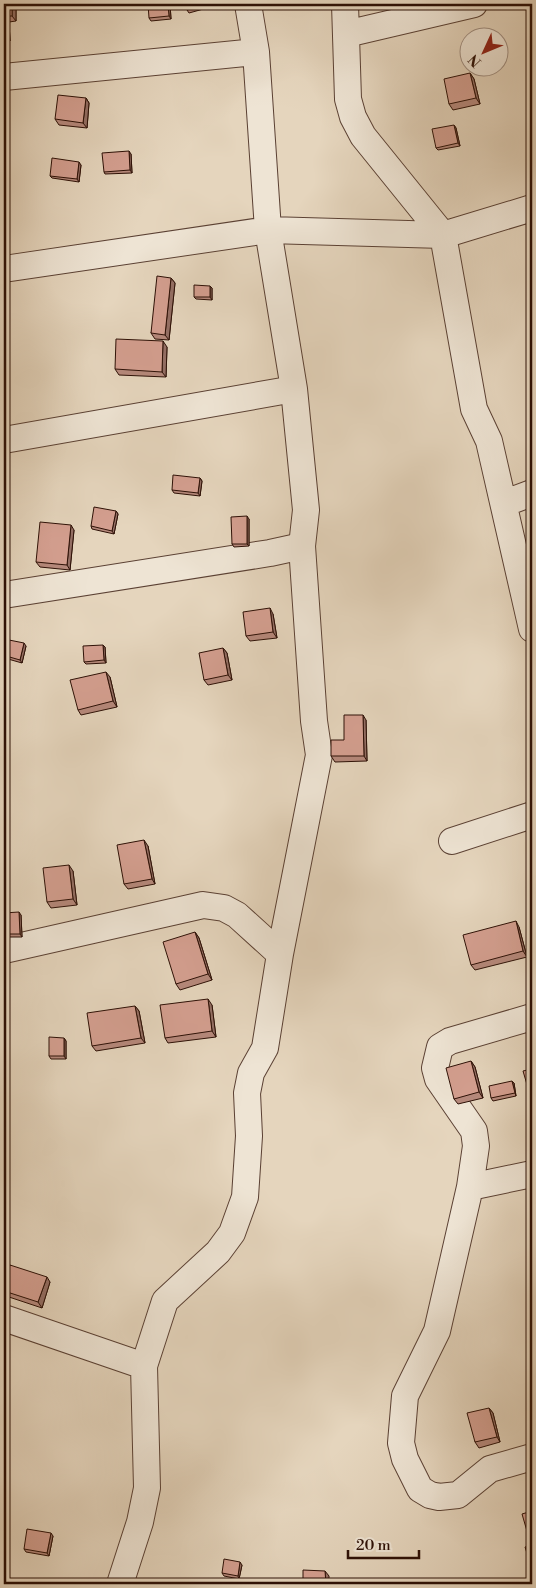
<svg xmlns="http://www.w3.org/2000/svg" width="536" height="1588" font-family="'Libre Bodoni',serif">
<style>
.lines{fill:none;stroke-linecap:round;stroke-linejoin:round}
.minor-casing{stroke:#5b4134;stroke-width:28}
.minor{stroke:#eee4d4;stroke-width:26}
.wall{fill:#b6897c;stroke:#2d1006}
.shaded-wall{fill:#946f65;stroke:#2d1006}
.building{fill:#d49f90;stroke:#2d1006}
</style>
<rect width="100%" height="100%" fill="#e5d5bd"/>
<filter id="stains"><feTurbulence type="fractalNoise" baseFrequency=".004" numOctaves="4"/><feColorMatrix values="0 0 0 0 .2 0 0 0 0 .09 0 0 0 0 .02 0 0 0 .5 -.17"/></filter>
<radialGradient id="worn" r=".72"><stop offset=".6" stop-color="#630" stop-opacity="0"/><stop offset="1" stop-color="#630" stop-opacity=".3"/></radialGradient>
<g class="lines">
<g class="minor-casing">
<path id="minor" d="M345,4L348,99L353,117L363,136L443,235L474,409L489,441L532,629
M346,34L474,4
M4,77L256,52
M4,269L268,230L443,235L532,208
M4,440L294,389
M505,503L532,493
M4,595L270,553L302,546
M452,841L532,815
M4,950L203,905L224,908L237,915L280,954
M532,1017L450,1041L440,1047L435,1068L438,1079L474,1131L476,1146L470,1187L437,1331L405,1396L401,1443L405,1459L420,1489L430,1495L439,1497L458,1495L490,1469L532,1457
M470,1187L532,1174
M4,1318L144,1366
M120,1584L140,1522L147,1488L144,1366L165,1301L218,1252L232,1233L245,1197L249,1136L247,1093L251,1073L265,1048L280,954L319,755L314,721L302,546L306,510L294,389L268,230L256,52L248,4"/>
</g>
<use href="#minor" class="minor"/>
</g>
<path class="wall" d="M4,4H16V21L9,22L10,41H4Z
M170,4L171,19L151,21L149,18Z
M206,4L207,8L189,13L187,10Z
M470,73L474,79L480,104L453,110L449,104Z
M86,98L89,103L87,128L59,125L55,119Z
M454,125L456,128L460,146L438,150L436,148Z
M131,154L132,173L105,174L104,172Z
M81,165L79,182L52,178L50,176Z
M171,278L175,283L169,340L155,339L151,333Z
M210,286L212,288V300L196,299L194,297Z
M167,347L166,377L119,375L115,369Z
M200,478L202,481L200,496L174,493L172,490Z
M116,511L118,514L114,534L92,529L91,526Z
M249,519V546L234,547L232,544Z
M74,530L70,570L40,567L36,562Z
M273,614L277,638L250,641L246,636Z
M26,646L22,663L8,659L6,656Z
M105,647L106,663L86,664L84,662Z
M223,648L227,653L232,680L208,685L204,680Z
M110,677L117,707L81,715L78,710Z
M366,720L367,761L335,762L331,756L344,740Z
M148,846L155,884L128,889L124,884Z
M73,871L77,905L51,908L47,902Z
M4,913L21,915L22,937H4Z
M519,927L527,957L475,970L471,965Z
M195,932L199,938L212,980L180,990L176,984Z
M212,1005L216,1037L168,1043L165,1038Z
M135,1006L139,1011L145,1043L96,1051L92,1046Z
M64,1038L66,1041V1059H51L49,1056Z
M471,1061L475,1067L483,1098L458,1104L454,1099Z
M532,1069V1094L528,1088Z
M514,1083L516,1096L493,1101L491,1098Z
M50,1282L42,1308L6,1296L4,1293V1285Z
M489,1408L493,1413L500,1442L479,1448L475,1442Z
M53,1536L49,1556L26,1552L24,1549Z
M242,1565L239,1579L224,1576L222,1573Z"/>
<path class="shaded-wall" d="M12,4H16V21L12,16Z
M168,4H170L171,19L169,16Z
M5,16L9,22L10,41L6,35Z
M470,73L474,79L480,104L476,98Z
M86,98L89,103L87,128L83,123Z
M454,125L456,128L460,146L458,143Z
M129,151L131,154L132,173L130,170Z
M79,162L81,165L79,182L77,179Z
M171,278L175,283L169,340L165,335Z
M210,286L212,288V300L210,297Z
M163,341L167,347L166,377L162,372Z
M200,478L202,481L200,496L198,493Z
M116,511L118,514L114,534L112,531Z
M247,516L249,519V546L247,544Z
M71,525L74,530L70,570L67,565Z
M270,608L273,614L277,638L273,632Z
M24,643L26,646L22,663L20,660Z
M103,645L105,647L106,663L104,660Z
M223,648L227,653L232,680L228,675Z
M106,672L110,677L117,707L113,701Z
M363,715L366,720L367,761L364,756Z
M144,840L148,846L155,884L152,879Z
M69,865L73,871L77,905L73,899Z
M19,912L21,915L22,937L20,934Z
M516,921L519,927L527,957L523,951Z
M195,932L199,938L212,980L208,974Z
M208,999L212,1005L216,1037L212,1031Z
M135,1006L139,1011L145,1043L141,1038Z
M64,1038L66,1041V1059L64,1056Z
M471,1061L475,1067L483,1098L479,1092Z
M512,1081L514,1083L516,1096L515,1093Z
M47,1277L50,1282L42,1308L38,1302Z
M489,1408L493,1413L500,1442L497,1437Z
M51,1533L53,1536L49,1556L47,1553Z
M240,1562L242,1565L239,1579L238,1576Z
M325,1571L329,1576V1584H326Z"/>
<path class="building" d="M4,4H12V16H5L6,35H4Z
M148,4H168L169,16L149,18Z
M185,4H205V5L187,10Z
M470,73L476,98L449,104L444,79Z
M58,95L86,98L83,123L55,119Z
M454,125L458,143L436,148L432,129Z
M129,151L130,170L104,172L102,153Z
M52,158L79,162L77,179L50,176Z
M157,276L171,278L165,335L151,333Z
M194,285L210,286V297H194Z
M116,339L163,341L162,372L115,369Z
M173,475L200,478L198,493L172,490Z
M94,507L116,511L112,531L91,526Z
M247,516V544H232L231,517Z
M40,522L71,525L67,565L36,562Z
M270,608L273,632L246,636L243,612Z
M9,640L24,643L20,660L6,656Z
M103,645L104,660L84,662L83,646Z
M223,648L228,675L204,680L199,653Z
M106,672L113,701L78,710L70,680Z
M344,715H363L364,756H331V740H344Z
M144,840L152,879L124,884L117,845Z
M69,865L73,899L47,902L43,868Z
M19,912L20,934H4V913Z
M516,921L523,951L471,965L463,935Z
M195,932L208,974L176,984L163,942Z
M208,999L212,1031L165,1038L160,1005Z
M135,1006L141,1038L92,1046L87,1013Z
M49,1037L64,1038V1056H49Z
M471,1061L479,1092L454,1099L446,1068Z
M532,1069V1087L528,1088L523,1071Z
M512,1081L515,1093L491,1098L489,1086Z
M532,1096V1114L527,1097Z
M10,1265L47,1277L38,1302L4,1291V1285Z
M489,1408L497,1437L475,1442L467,1413Z
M532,1511V1537L529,1538L522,1514Z
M27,1529L51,1533L47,1553L24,1549Z
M532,1545V1569L525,1547Z
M224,1559L240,1562L238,1576L222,1573Z
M303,1570L325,1571L326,1584H303Z"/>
<rect width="536" height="1588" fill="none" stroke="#e5d5bd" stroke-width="20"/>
<rect x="5" y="5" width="526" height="1578" fill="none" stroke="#2d1006" stroke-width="2.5"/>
<rect x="10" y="10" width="516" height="1568" fill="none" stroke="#2d1006"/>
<g transform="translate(484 52) rotate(226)"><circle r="24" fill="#eee4d4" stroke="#a18f82"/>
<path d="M0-4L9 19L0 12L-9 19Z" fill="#8f2418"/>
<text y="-8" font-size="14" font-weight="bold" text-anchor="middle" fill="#2d1006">N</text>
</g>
<path d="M348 1550v8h71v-8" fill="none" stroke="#2d1006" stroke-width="2.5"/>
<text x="356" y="1550" font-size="15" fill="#2d1006" stroke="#eee4d4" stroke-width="4" paint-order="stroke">20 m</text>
<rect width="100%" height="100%" filter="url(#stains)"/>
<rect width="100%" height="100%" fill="url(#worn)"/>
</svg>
